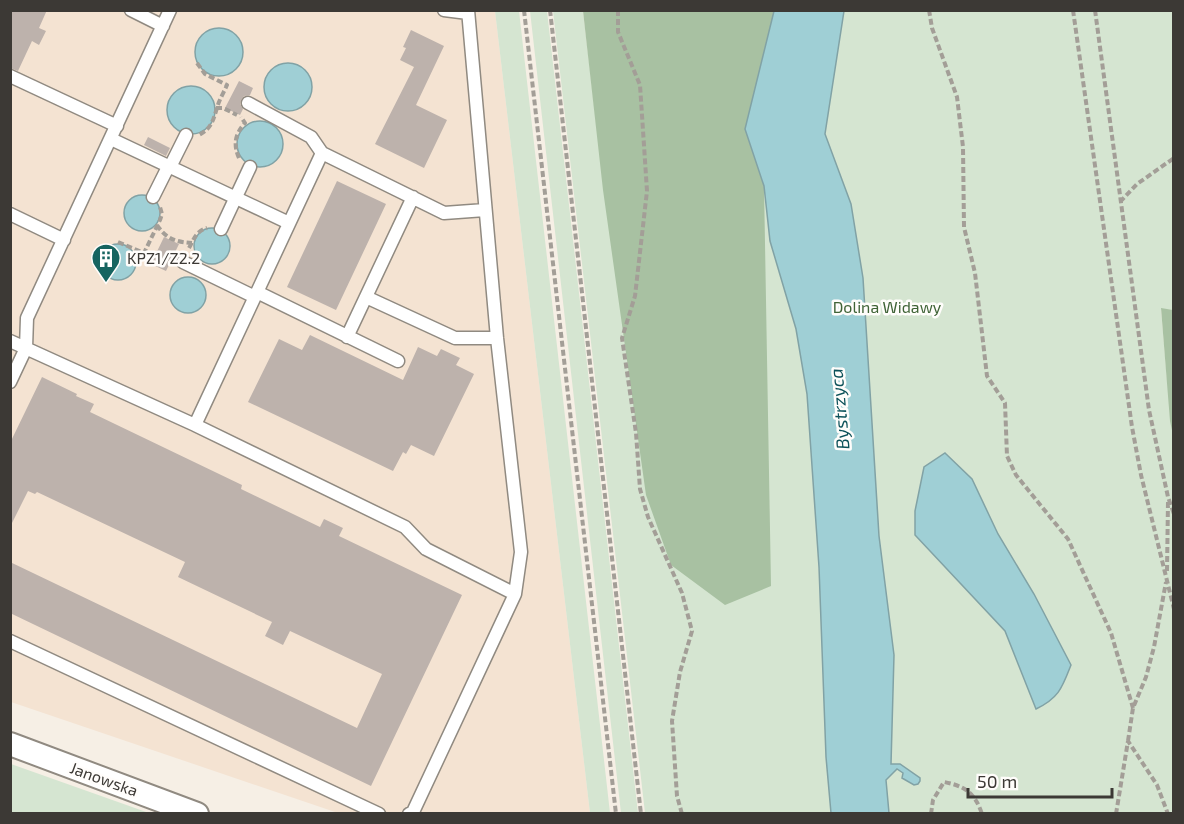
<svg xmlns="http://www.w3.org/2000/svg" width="1184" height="824" font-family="'Exo 2',sans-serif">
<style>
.industrial{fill:#f4e3d2}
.green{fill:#d5e5d1}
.forest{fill:#a8c1a2}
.water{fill:#9fcfd5;stroke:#81a2a5;stroke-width:1.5}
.building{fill:#bdb2ac}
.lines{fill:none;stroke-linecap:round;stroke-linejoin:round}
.service-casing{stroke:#908a81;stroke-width:15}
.minor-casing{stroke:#908a81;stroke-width:26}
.path{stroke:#a39e97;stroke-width:4;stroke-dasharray:6 3;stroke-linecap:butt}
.service{stroke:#fff;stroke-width:12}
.minor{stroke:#fff;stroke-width:22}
.labels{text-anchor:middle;stroke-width:5;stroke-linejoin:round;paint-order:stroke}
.poi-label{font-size:16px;fill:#3c3935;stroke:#fffdfb;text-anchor:start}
.park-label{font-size:16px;fill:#3f6336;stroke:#fffdfb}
.street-label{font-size:16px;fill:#3c3935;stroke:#fffdfb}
.water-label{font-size:18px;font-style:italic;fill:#0c5159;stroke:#fffdfb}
</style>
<rect width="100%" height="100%" fill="#f6efe5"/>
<path class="industrial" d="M11,11H495L590,813H338L11,702Z"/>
<path class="green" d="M495,11H519L610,813H590Z
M530,11H547L638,813H621Z
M553,11H583L606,207L584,11H1173V310L1161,309L1167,380L1174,423L1173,813H645Z
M10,764H11L149,813H11Z"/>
<path class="forest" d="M583,11H774L745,129L764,186L771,586L725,605L671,565L646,495L603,190Z
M1161,308L1173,310V435L1170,421Z"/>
<path class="water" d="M774,11H844L825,134L851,204L863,278L879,536L894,655L891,764H900L920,778V781L918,784L914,785L902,778L903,773L897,769L886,780L889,813H831L826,757L819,567L807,394L796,329L770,241L764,186L745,129Z
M195 52a24 24 0 1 1 48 0a24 24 0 1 1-48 0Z
M264 87a24 24 0 1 1 48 0a24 24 0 1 1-48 0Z
M167 110a24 24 0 1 1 48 0a24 24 0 1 1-48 0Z
M237 144a23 23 0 1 1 46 0a23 23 0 1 1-46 0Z
M124 213a18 18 0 1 1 36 0a18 18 0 1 1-36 0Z
M194 246a18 18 0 1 1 36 0a18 18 0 1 1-36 0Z
M100 262a18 18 0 1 1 36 0a18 18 0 1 1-36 0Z
M170 295a18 18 0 1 1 36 0a18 18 0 1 1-36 0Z
M945,453L972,479L998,534L1034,594L1071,665C1062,688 1059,698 1036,709L1005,631L915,535V511L924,467Z"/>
<path class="building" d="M10,10H47L39,28L46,31L39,45L32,41L18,71L10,68Z
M411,30L444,46L416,105L447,120L424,168L375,144L414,67L400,60L406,48L403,47Z
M239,81L253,88L250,95L244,96L241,100L240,104L243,109L240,115L225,108Z
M148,137L170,148L166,156L144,145Z
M337,181L386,204L336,310L287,287Z
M164,237L179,244L166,271L151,264Z
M310,335L403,380L418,347L437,356L441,349L460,358L456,365L474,374L434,456L411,445L406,454L403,452L393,471L248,402L279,339L302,350Z
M42,377L77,394L76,396L94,404L90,412L242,485L241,489L320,527L324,519L343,528L339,536L462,595L371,786L10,613V562L357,728L382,674L290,631L283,645L265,636L272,622L178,577L185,562L37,492L35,494L28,491L10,527V443Z"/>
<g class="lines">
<g class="service-casing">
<path id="service" d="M131,10L163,26
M444,10L468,13
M10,76L117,126
M248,103L311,137L322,153
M111,139L289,223
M170,167L186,135
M153,197L168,167
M10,214L64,240
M221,229L250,167
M183,262L255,297
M257,292L398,361
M366,297L455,338H497
M347,337L413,197
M10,341L195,425L322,153L444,213L485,210
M10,382L26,348L27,318L170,10
M195,425L405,527L426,549L515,594
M10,641L379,814
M409,814L413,812L515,594L521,552L497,338L468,10"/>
</g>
<g class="minor-casing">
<path id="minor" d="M10,744L197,814"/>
</g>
<path class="path" d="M524,10L616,814
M550,10L641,814
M618,10V32L640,85L647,191L635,296L622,338L636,433L640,489L648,517L682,593L692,631L680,672L672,721L677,796L682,814
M929,10L932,28L957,97L963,147L964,227L975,273L987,376L1005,403L1007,456L1016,475L1068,539L1111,633L1133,708
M1073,10L1132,427L1141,475L1174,609
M1095,10L1149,410L1168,497L1174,514
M197,63L205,74L227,85C224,92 219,100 217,108C213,120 212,128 199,135
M216,108H223L237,115
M239,158C233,144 235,134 245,123L241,117
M1120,202L1137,184L1174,158
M157,225C166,239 176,242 192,243
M118,242L144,253L160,220L162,214L160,207
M189,248C194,239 196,231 207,228
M1167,571L1168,501
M1128,741L1133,708L1146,677L1154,647L1166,582
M931,814L933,800L944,782C965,786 975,793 982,814
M1116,814L1128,741L1157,785L1168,814"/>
<use href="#service" class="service"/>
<use href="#minor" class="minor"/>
</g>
<defs>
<g id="building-pin" transform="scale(1.5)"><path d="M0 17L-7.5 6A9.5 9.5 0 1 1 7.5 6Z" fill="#166460" stroke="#fffdfb"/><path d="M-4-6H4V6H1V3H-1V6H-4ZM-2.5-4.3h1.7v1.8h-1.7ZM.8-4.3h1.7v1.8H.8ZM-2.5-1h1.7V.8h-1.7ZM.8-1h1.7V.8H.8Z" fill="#fff"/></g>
</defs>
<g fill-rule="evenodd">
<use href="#building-pin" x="106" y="258"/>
</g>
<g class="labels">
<g class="poi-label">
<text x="127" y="264">KPZ1/Z2.2</text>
</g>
<g class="park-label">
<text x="887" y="313">Dolina Widawy</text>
</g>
<g class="street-label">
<text transform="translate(104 779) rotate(20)" y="6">Janowska</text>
</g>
<g class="water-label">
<text transform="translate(840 409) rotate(-95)" y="6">Bystrzyca</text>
</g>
</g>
<rect width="1184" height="824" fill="none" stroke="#3c3935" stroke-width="24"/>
<path d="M968 788v9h144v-9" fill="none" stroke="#3c3935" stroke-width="3"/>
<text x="977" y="788" font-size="18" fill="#3c3935" stroke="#fffdfb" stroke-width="4.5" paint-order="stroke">50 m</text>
</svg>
